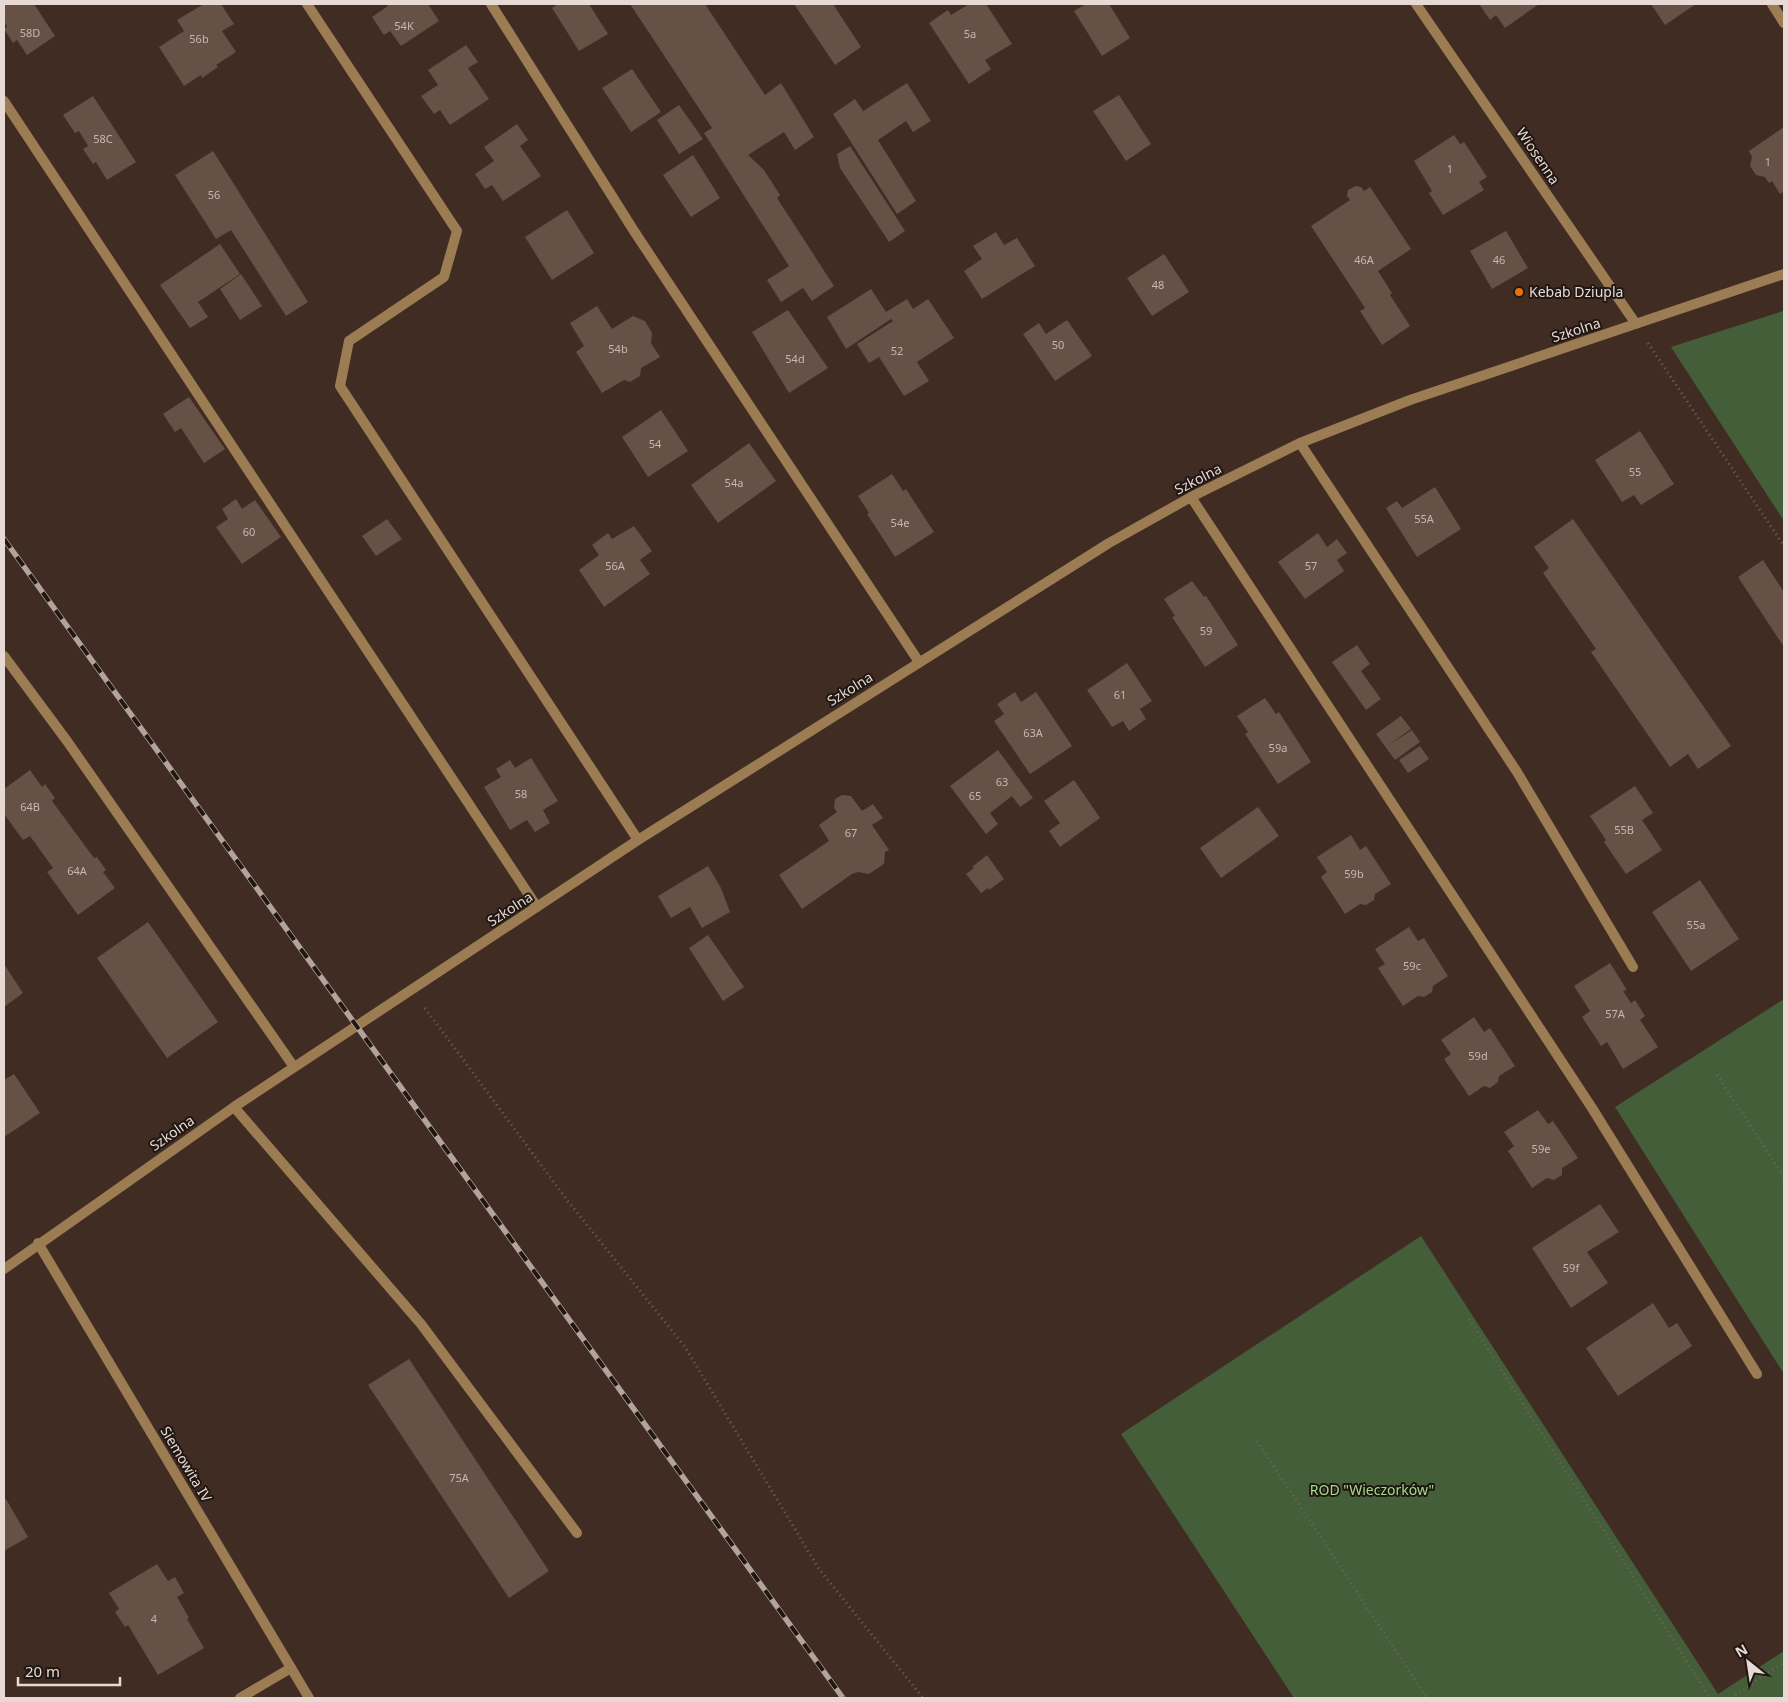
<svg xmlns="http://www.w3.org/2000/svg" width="1788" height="1702" font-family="'Noto Sans',sans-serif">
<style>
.green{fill:#455e3a}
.building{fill:#675146}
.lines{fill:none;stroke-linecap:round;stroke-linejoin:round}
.path{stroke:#736158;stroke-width:3;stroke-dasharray:1 4;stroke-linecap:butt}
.lane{stroke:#9b7c53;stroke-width:10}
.street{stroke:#9b7c53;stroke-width:10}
.rail-casing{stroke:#b2a39b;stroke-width:5.5}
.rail{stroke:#201712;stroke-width:4;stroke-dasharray:11;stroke-linecap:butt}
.food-dot{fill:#e8710a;stroke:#201712;stroke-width:2}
.labels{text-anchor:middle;stroke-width:4;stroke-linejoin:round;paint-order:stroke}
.number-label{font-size:11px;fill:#c7b7b0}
.street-label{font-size:14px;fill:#e7d9d3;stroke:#201712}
.poi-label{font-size:14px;fill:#e7d9d3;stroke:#201712;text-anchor:start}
.park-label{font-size:14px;fill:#a4dc8b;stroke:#201712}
</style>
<rect width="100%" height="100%" fill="#402c22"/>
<path class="green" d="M1783,311L1784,313V521L1671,347Z
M1784,999V1374L1615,1107Z
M1421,1236L1718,1694L1784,1651V1698H1294L1121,1434Z"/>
<path class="building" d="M8,4H34L55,36L27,55L17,40L13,43L4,29L7,27L4,21V6Z
M204,4H221L234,24L222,31L236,52L216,65L218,67L202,78L201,75L184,86L159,47L184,31L177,20Z
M387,4H428L439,21L401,46L390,31L384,35L372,17L388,6Z
M558,4H589L608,34L579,51L552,8Z
M630,4H705L765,95L781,83L814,137L795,150L784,132L748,155L764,170L780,195L777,198L834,286L812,301L803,288L781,302L767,280L789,266L704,133L712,128Z
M794,4H833L861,47L835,65Z
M969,4H986L1012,44L985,60L991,69L969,84L929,23L948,10L951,15Z
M1086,4H1109L1130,38L1102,56L1074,11Z
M1479,4H1539L1505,28L1496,15L1490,20Z
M1651,4H1696L1665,25Z
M466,45L478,62L468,68L489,99L450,125L440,110L434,114L421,96L438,85L428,70Z
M632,69L661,112L631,132L602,88Z
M907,83L931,121L913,132L906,121L878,140L916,201L897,214L833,114L855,99L863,111Z
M1119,95L1151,144L1126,161L1093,111Z
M93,96L136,162L107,180L96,162L93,164L83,149L88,146L79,131L75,133L63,115Z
M679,105L703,139L679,154L657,120Z
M517,124L528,140L520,146L541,176L503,201L492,185L485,189L475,174L494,161L484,147Z
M1784,127V191L1780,194L1772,181L1769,183L1765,177L1756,175L1750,166L1752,157L1749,151Z
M1454,135L1460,144L1464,142L1487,177L1479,182L1484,190L1443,215L1429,193L1432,191L1414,161Z
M850,146L905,231L889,242L840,168L837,154Z
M213,151L308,302L286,316L231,230L216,239L175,175Z
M693,155L720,198L691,217L663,175Z
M1356,186L1361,187L1364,191L1370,187L1411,249L1378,271L1392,293L1390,295L1410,326L1382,345L1360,311L1365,308L1311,226L1350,200L1347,196L1348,190Z
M567,210L594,253L552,280L525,237Z
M1506,231L1528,268L1492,289L1470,251Z
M996,232L1004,245L1017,238L1035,266L982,299L964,271L982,259L973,246Z
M220,244L240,274L198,302L208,317L190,328L160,285Z
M1164,254L1189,292L1152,316L1127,278Z
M241,274L262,306L240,320L220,289Z
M871,289L886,312L907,299L913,309L928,299L954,338L917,362L929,381L904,396L879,357L869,363L857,344L893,321L891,319L846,349L827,317Z
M597,306L612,329L633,316L645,321L652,333L651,343L660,357L641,368L640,376L630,382L624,380L602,393L576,352L584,346L570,323Z
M788,310L828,368L789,393L752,332Z
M1067,320L1092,356L1055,381L1023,334L1039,323L1046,334Z
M189,397L225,449L204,463L181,428L175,432L163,414Z
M661,410L688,451L648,477L622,437Z
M1640,431L1674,484L1641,505L1634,495L1622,502L1595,460Z
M749,443L776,481L718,523L691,485Z
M892,474L903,491L906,489L934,532L895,557L867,514L869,513L858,496Z
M1435,487L1461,529L1417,557L1386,508L1397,501L1402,508Z
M236,499L242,509L255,500L281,537L242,564L216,527L228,519L222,509Z
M387,519L402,539L376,556L362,536Z
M1573,519L1731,746L1698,769L1688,754L1670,767L1591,652L1596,649L1543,573L1549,568L1534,547Z
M634,526L652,551L640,560L650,574L604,607L579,570L599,555L592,545L608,533L612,539Z
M1318,533L1327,547L1337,539L1347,553L1337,560L1344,571L1305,599L1278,562Z
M1763,560L1784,592V647L1738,577Z
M1192,581L1204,597L1206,596L1238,645L1205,667L1172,617L1175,616L1164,599Z
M1357,645L1370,664L1361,671L1381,699L1366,710L1332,662Z
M1127,663L1152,701L1140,709L1146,719L1129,731L1123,721L1112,727L1087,690Z
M1015,692L1021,702L1036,692L1072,746L1030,774L994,721L1004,714L997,704Z
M1265,698L1276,714L1279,712L1311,762L1278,784L1245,734L1248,732L1237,716Z
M1401,716L1411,729L1387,746L1412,730L1420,742L1395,760L1376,734Z
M1420,746L1429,759L1408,773L1399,760Z
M998,750L1033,798L1020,807L1012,796L990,813L998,824L986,834L950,786Z
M531,758L558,801L543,810L550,823L535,832L527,820L510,830L484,787L501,777L496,769L510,760L515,768Z
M30,770L42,787L45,784L55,798L52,801L94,858L97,857L106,870L103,872L115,888L78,915L47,872L53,868L30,836L23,840L4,814V789Z
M1074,780L1100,818L1060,847L1049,831L1060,823L1044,801Z
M1635,786L1653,813L1642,820L1662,850L1626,874L1604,842L1606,840L1590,816Z
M842,795L851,796L862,811L873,804L883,818L872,825L889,850L885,852L884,864L869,874L858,872L852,874L802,909L779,875L829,841L819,825L837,812L834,808L835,799Z
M1258,807L1279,836L1221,878L1200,848Z
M1351,835L1360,850L1366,846L1391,884L1375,894L1374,900L1366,905L1360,904L1345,914L1321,877L1327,872L1317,857Z
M987,855L1004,879L989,890L988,888L981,893L966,874L974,868L972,867Z
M708,866L721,888L730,912L702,928L690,907L671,918L658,896Z
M1700,880L1739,939L1691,971L1652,912Z
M148,922L218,1022L167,1058L97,958Z
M1409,927L1418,941L1424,938L1448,976L1433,986L1432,992L1424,997L1418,996L1403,1006L1378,968L1385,964L1375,949Z
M708,935L744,987L723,1001L689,948Z
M1610,963L1627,990L1623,991L1631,1003L1635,1000L1645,1016L1640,1020L1658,1047L1623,1069L1607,1042L1601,1046L1582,1017L1590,1011L1574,986Z
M4,964L23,993L4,1007Z
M1474,1017L1484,1032L1490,1028L1515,1066L1499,1076L1498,1082L1490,1088L1484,1086L1469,1096L1444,1059L1451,1054L1441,1040Z
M14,1074L40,1113L4,1137V1080Z
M1538,1110L1548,1124L1553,1121L1578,1158L1562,1168V1175L1554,1180L1547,1178L1532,1188L1508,1151L1514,1146L1504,1132Z
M1600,1204L1619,1232L1587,1252L1608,1283L1571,1308L1532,1248Z
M1653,1303L1669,1328L1677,1323L1692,1346L1618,1396L1586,1348Z
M409,1359L549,1571L509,1598L368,1385Z
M6,1499L28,1537L4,1551V1500Z
M157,1564L168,1581L175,1577L184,1593L177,1597L189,1618L187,1619L204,1648L158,1675L128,1625L125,1627L115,1612L119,1609L109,1593Z"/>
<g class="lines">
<path class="path" d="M1648,343L1784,546
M425,1008L567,1200L685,1347L819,1569L923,1698
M1717,1075L1784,1177
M1469,1319L1710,1698
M1257,1441L1427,1698
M1731,1698L1784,1662"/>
<path class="lane" d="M4,656L67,741L294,1067
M234,1107L421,1324L577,1533
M240,1698L291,1668"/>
<path class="street" d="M307,4L457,231L444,277L349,341L340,386L638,840
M491,4L634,231L919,662
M1416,4L1636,324
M1772,4L1784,23
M4,101L537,907
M1300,443L1517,772L1633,967
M1191,497L1592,1108L1757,1374
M38,1243L309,1698
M4,1269L234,1107L638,840L1109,543L1191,497L1300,443L1410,400L1784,274"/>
<g class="rail-casing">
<path id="rail" d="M4,539L843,1698"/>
</g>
<use href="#rail" class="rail"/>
</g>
<circle class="food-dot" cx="1519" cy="292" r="5"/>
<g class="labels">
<g class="number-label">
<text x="404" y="30">54K</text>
<text x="30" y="37">58D</text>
<text x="970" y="38">5a</text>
<text x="199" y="43">56b</text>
<text x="103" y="143">58C</text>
<text x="1768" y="166">1</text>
<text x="1450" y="173">1</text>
<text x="214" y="199">56</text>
<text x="1364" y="264">46A</text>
<text x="1499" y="264">46</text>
<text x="1158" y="289">48</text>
<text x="1058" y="349">50</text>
<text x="618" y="353">54b</text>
<text x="897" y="355">52</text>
<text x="795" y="363">54d</text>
<text x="655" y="448">54</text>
<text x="1635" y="476">55</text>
<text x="734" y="487">54a</text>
<text x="1424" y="523">55A</text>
<text x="900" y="527">54e</text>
<text x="249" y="536">60</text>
<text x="615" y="570">56A</text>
<text x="1311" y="570">57</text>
<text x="1206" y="635">59</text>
<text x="1120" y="699">61</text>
<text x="1033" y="737">63A</text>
<text x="1278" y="752">59a</text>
<text x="1002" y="786">63</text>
<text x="521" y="798">58</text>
<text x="975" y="800">65</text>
<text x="30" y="811">64B</text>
<text x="1624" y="834">55B</text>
<text x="851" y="837">67</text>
<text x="77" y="875">64A</text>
<text x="1354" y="878">59b</text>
<text x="1696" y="929">55a</text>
<text x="1412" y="970">59c</text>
<text x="1615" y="1018">57A</text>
<text x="1478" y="1060">59d</text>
<text x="1541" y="1153">59e</text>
<text x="1571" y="1272">59f</text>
<text x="459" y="1482">75A</text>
<text x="154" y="1623">4</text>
</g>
<g class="street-label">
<text transform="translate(1538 156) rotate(56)" y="5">Wiosenna</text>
<text transform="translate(1576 330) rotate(-18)" y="5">Szkolna</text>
<text transform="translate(1198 479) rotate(-27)" y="5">Szkolna</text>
<text transform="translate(850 689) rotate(-32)" y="5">Szkolna</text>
<text transform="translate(510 909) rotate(-33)" y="5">Szkolna</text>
<text transform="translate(172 1133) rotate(-35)" y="5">Szkolna</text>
<text transform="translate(186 1464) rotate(59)" y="5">Siemowita IV</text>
</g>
<g class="poi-label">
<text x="1529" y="297">Kebab Dziupla</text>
</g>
<g class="park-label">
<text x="1372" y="1495">ROD "Wieczorków"</text>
</g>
</g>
<rect width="1788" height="1702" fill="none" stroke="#e7d9d3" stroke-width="10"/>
<g transform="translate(1748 1662) rotate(330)" stroke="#201712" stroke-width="4" paint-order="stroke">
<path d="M0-4L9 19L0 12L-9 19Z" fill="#e7d9d3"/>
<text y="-8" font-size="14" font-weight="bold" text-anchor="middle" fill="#e7d9d3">N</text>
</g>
<path d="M18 1677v8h102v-8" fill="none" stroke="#e7d9d3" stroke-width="2.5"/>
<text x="25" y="1677" font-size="15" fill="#e7d9d3" stroke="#201712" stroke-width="4" paint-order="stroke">20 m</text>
</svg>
